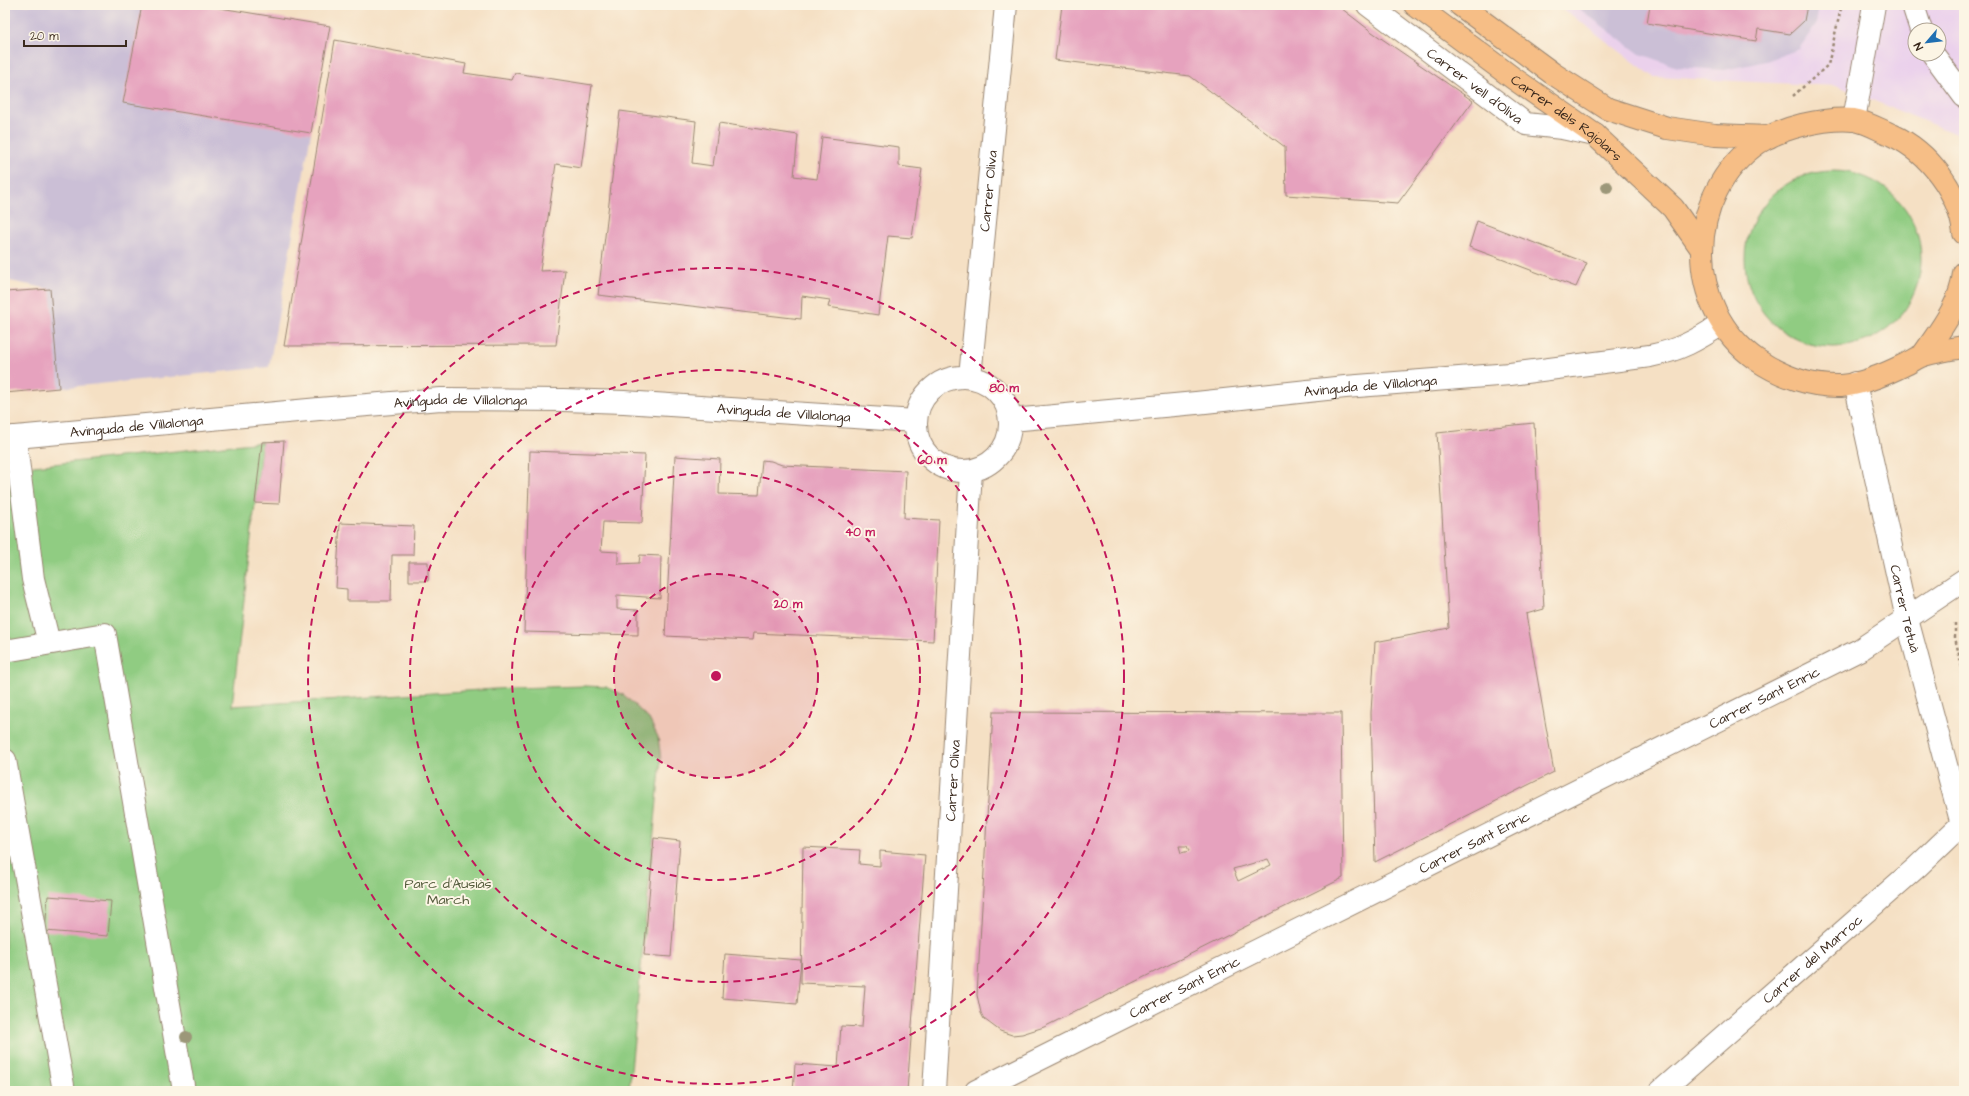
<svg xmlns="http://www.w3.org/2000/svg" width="1969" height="1096" font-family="'Architects Daughter',sans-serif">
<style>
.built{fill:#ebd1ec;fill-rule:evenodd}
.industrial{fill:#cbbfd6}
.green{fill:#90cc82;stroke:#667b50}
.building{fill:#e6a2be;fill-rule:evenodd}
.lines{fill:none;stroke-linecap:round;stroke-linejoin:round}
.minor-casing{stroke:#988571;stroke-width:24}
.major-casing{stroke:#988571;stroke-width:24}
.path{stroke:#988571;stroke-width:2.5;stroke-dasharray:3 3;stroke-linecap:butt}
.minor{stroke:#fff;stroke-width:22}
.major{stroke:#f6be86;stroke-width:22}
.tree{fill:#9c9779}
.ring{fill:none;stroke:#c2185b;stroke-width:2;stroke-dasharray:7 5}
.labels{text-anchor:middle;stroke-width:4;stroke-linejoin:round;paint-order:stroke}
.street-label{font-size:14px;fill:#3b2a1e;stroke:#fcf5e5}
.park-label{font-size:14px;fill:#545b3c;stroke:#fcf5e5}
.centre{fill:#c2185b;stroke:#fcf5e5;stroke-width:2}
.ring-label{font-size:12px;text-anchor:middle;font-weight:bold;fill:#c2185b;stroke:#fcf5e5;stroke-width:4;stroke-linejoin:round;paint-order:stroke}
</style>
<rect width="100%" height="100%" fill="#fcf5e5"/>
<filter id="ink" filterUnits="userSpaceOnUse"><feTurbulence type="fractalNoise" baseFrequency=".025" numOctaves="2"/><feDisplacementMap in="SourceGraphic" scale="8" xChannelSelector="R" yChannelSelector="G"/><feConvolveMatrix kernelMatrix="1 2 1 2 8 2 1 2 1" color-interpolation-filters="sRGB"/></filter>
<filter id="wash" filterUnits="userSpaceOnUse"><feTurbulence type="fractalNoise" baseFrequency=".012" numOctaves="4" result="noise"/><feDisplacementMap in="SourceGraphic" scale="16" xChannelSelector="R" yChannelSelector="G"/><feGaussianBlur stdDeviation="0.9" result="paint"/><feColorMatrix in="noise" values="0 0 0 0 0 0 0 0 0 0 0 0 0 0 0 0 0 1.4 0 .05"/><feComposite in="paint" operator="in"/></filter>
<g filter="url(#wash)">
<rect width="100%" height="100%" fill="#f5e0c4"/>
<path class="built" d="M1558,5H1964V144L1958,135L1838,86L1654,77ZM1915,30H1939V54H1915Z"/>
<path class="industrial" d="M5,5H142L123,103L311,133L269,367L59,388L50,289L5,280Z
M1574,5H1819L1816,24L1799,49L1766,61L1724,70L1677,67L1640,54Z"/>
<path class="green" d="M1745 259a88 88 0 1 1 176 0a88 88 0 1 1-176 0Z
M262,442L232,706L511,688L585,686L606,687L624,695L649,719L658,737L661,759L629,1091H5V469Z"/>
<g id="blocks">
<path class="building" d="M142,5H202L330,26L311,133L123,103Z
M1062,5H1337L1372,32L1473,101L1398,203L1286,195L1285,147L1190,76L1055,60Z
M1650,5H1807L1804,21L1790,34L1758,29L1756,41L1647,23Z
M335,40L466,64L464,73L512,80L515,73L592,85L581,168L556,164L540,271L565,270L556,345L284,346Z
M620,111L696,121L692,163L713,166L719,123L798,135L794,176L817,179L822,137L899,147V166L922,169L912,238L888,236L878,315L828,307L830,300L802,296L801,319L598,295Z
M1477,221L1587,263L1576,287L1469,247Z
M50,289L59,388L5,393V292Z
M1534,423L1544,609L1526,614L1554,772L1375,862L1371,713L1375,642L1449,628L1437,433Z
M284,441L279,504L255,503L262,442Z
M530,451L645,455L642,523L603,522L601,551L618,552V564L639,563L640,555L661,556L660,598L617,595V609L638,610V635L524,632Z
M675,456L720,459L719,494L759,495L762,460L771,461L782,465L906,471L904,518L939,520L933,641L753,633L752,640L665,636Z
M340,523L414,526L413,555H392L391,601H347V589L336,588Z
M409,562H428V581H409Z
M993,712L1341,713L1343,878L1044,1027L1022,1034L1012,1035L1000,1031L984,1019L981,1013L977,995ZM1179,846H1187L1189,851L1181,853ZM1268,859L1271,865L1238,881L1233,869Z
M654,838L680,841L671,957L644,955Z
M803,847L860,850L859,864L880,866V851L925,855L907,1091H793L795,1064L838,1067L841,1026L862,1027L865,986L801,983Z
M48,896L111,901L108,936L45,931Z
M725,954L801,960L797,1004L722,998Z"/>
</g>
</g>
<g filter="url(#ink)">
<use href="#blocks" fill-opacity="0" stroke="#988571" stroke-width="1"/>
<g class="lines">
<g class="minor-casing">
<g id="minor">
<path id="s1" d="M1368,5L1526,124L1562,128L1595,135"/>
<path d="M1913,5L1921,30"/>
<path d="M1933,54L1964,96"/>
<path d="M1854,120L1874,5"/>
<circle cx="963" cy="424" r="47"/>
<path id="s2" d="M970,377L1006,5"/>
<path id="s3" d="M1855,383L1907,619L1964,832"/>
<path id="s4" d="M1011,420L1196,403L1345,387L1510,374L1650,356C1680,350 1697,340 1722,324"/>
<path d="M15,437L33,579L49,643"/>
<path id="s5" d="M5,438L319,409L441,399L563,400L624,402L916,421"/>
<path d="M5,651L105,634L184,1091"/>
<path d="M5,760L64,1091"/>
<path id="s6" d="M934,1091L971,471"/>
<path id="s7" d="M976,1091L1861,649L1964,580"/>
<path id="s8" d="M1661,1091L1917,867L1962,824"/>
</g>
</g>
<g class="major-casing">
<g id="major">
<path id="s9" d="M1415,5L1513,78L1595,135L1673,208L1701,248"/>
<path d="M1460,5L1552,73L1608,109L1667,128L1715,135L1769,137"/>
<path d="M1964,233C1959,192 1929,152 1892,135C1880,130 1867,122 1854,120C1837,118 1819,121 1802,125C1786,129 1772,134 1758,143C1684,195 1683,308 1757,360C1781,376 1811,387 1841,386C1863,384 1884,375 1904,365C1911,362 1917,357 1924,355C1937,351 1951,349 1964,347"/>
<path d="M1923,355C1940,330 1961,304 1964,273"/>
</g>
</g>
<path class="path" d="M1793,96L1828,65L1841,8L1843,9
M1955,623V638L1964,675"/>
<use href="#minor" class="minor"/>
<use href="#major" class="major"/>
</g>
<g class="tree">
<circle cx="1607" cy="187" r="6"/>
<circle cx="186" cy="1037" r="6"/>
</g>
</g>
<circle cx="716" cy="676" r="102" fill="#c2185b" fill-opacity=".12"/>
<g class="ring">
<circle cx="716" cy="676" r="102"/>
<circle cx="716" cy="676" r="204"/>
<circle cx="716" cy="676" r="306"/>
<circle cx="716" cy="676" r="408"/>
</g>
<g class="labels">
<g class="street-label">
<text dy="5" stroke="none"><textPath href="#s1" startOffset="134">Carrer vell d'Oliva</textPath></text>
<text dy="5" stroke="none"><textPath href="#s9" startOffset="189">Carrer dels Rajolars</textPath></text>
<text dy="5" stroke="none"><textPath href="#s2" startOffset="187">Carrer Oliva</textPath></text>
<text dy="5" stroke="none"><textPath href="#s4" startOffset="361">Avinguda de Villalonga</textPath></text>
<text dy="5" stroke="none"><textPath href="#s5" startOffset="457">Avinguda de Villalonga</textPath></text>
<text dy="5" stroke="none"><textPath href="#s5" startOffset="781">Avinguda de Villalonga</textPath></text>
<text dy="5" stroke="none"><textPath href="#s5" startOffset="132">Avinguda de Villalonga</textPath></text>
<text dy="5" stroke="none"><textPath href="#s3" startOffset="231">Carrer Tetuà</textPath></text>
<text dy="5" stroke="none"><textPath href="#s7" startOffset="881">Carrer Sant Enric</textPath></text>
<text dy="5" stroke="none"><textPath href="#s6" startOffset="311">Carrer Oliva</textPath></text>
<text dy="5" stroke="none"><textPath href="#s7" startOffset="557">Carrer Sant Enric</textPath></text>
<text dy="5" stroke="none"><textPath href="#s8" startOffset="201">Carrer del Marroc</textPath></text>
<text dy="5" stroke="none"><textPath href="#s7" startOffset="233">Carrer Sant Enric</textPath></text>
</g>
<g class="park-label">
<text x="448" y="888">Parc d'Ausiàs<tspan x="448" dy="16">March</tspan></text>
</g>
</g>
<circle cx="716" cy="676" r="6" class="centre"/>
<g class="ring-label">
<text x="1004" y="392">80 m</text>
<text x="932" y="464">60 m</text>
<text x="860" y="536">40 m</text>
<text x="788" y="608">20 m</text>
</g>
<rect width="1969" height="1096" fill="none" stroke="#fcf5e5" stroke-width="20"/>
<g transform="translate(1927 42) rotate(242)"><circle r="19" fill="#fcf5e5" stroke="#afa495"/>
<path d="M0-3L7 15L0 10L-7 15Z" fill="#1f6fb2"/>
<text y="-6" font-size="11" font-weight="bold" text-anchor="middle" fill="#3b2a1e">N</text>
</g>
<path d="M24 40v6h102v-6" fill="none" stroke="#3b2a1e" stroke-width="2"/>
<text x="30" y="40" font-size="12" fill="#3b2a1e" stroke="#fcf5e5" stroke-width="3" paint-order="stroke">20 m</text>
</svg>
